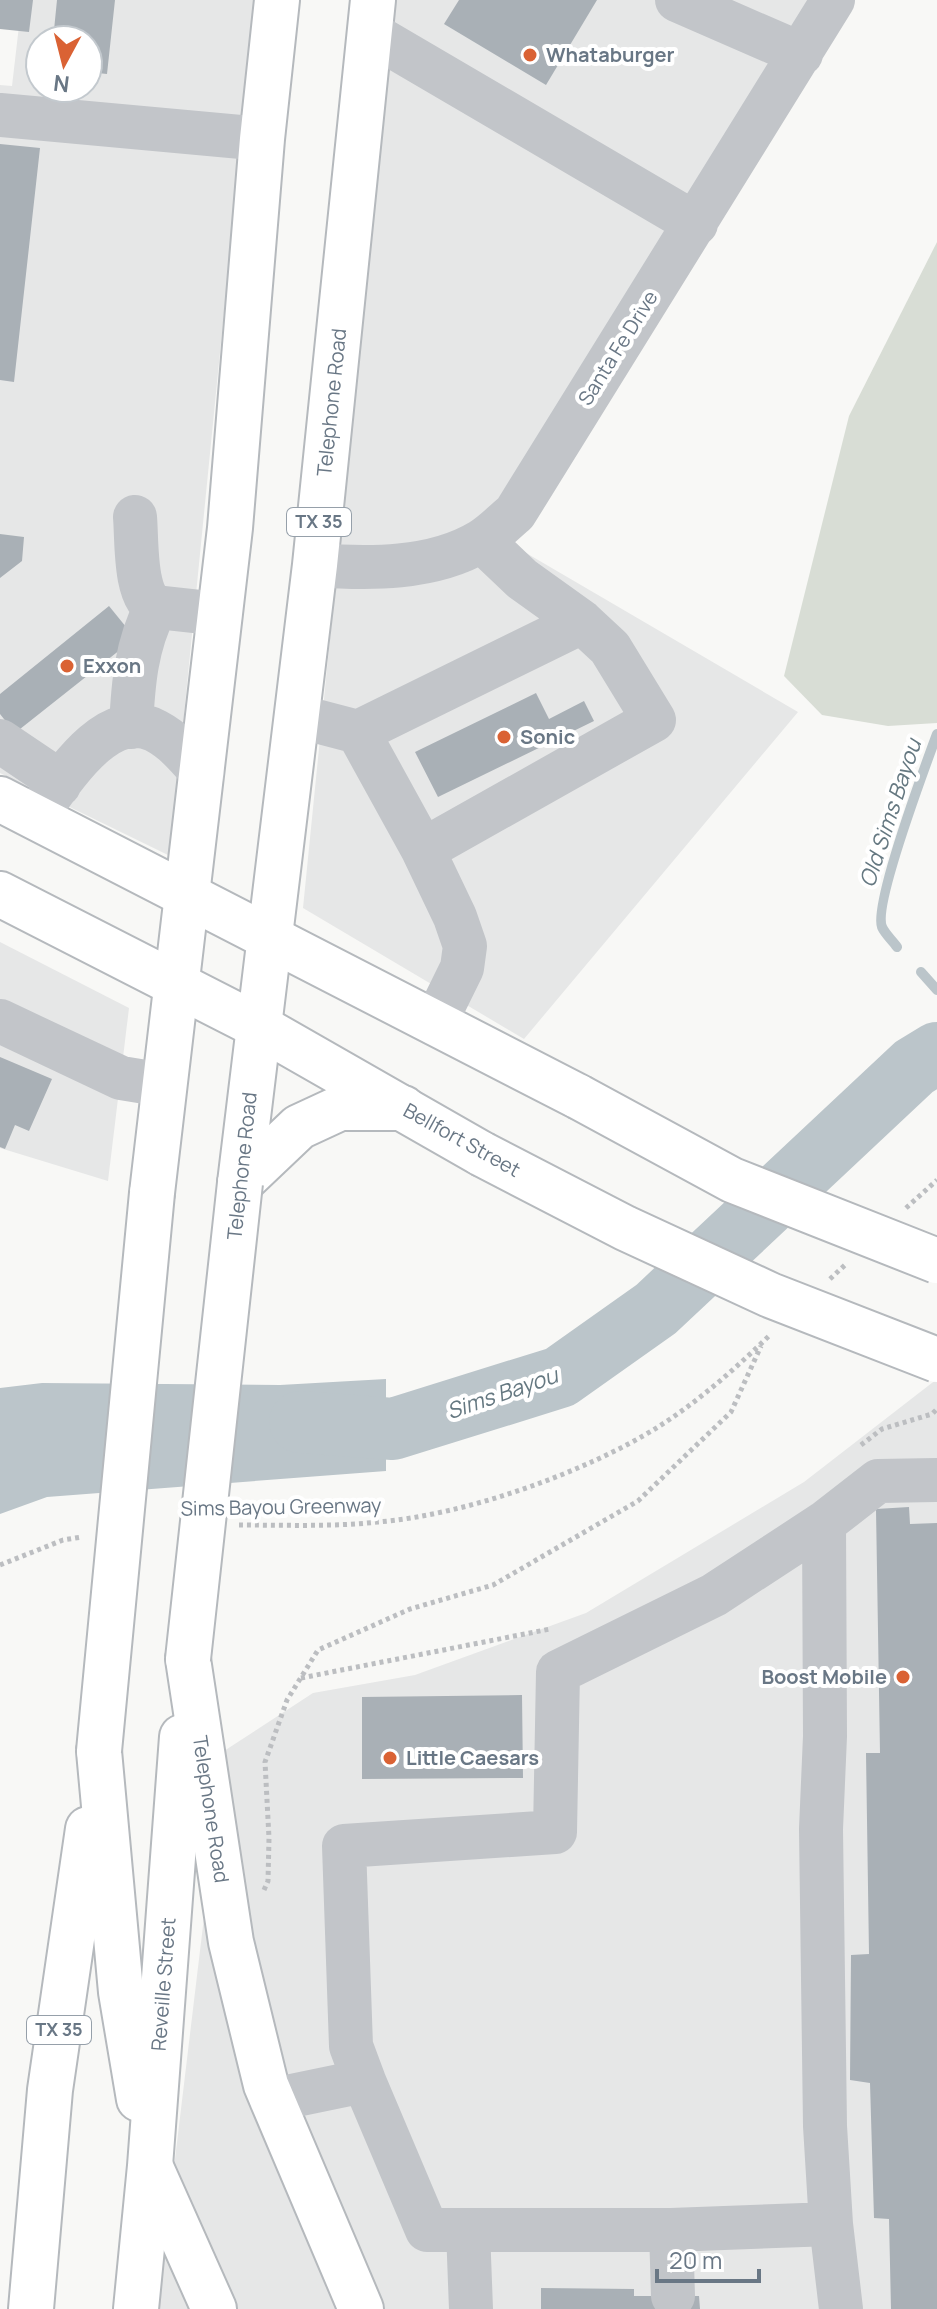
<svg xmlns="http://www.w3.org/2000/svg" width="937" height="2309" font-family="Manrope,sans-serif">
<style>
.built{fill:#e6e7e7;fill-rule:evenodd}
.green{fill:#d8ddd5}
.water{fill:#bbc5ca}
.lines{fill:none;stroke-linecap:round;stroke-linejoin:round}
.stream{stroke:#bbc5ca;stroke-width:10}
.river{stroke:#bbc5ca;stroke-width:62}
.building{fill:#a9b0b6}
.major-casing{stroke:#b5b9bd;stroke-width:48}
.path{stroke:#bcbec1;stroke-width:5;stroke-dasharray:4 4;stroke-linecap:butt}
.minor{stroke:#c2c5c9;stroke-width:44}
.major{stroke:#fff;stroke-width:44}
.major-bridge-casing{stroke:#b5b9bd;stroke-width:48;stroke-linecap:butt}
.major-bridge{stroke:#fff;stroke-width:44}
.poi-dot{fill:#da6234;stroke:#fff;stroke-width:3}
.labels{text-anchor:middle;stroke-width:8;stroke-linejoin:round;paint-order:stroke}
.shield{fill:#fff;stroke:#96a0aa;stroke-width:2}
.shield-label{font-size:18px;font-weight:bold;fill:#697785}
.poi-label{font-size:20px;font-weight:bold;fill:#697785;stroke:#fff;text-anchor:start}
.street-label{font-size:20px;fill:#697785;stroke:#fff}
.water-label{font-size:22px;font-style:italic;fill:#657881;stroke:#fff}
</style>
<rect width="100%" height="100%" fill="#f8f8f6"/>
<path class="built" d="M22,0H255L170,856L0,773V85L12,86ZM40,40H88V88H40Z
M394,0H833L501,525L521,550L798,712L524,1039L303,908Z
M0,942L129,1008L108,1181L0,1148Z
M937,1379V2309H157L224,1751L313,1693L415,1675L586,1613L804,1482Z"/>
<path class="green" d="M937,242V723L888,726L822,715L784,676L849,416Z"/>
<path class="water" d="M386,1379V1471L47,1497L0,1514V1388L42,1383L280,1385Z"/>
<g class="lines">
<path class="stream" d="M897,947C893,941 885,934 882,927C873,905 926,764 937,734
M921,972L937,990"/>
<path class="river" d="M300,1422L393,1429L560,1377L656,1309L914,1067L937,1053"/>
</g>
<path class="building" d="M0,0H33L29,32L0,29Z
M57,0H115L107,74L88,72V40H53Z
M459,0H597L546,85L444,24Z
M0,144L40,148L14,382L0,380Z
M0,534L24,537L22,561L0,578Z
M109,606L135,638L15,733L0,714V694Z
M536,693L549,719L584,701L594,721L438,797L415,752Z
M0,1057L52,1079L29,1131L15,1125L5,1149L0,1147Z
M909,1507L910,1524L937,1523V2309H891L889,2219L874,2218L870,2083L850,2080L851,1955L869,1954L866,1753H880L876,1509Z
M522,1695L523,1778L362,1779V1697Z
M541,2288L634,2289V2296H699L700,2309H541Z"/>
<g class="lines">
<g class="major-casing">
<g id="major">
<path d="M0,799L579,1097"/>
<path d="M0,894L258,1026L482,1154"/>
<path id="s1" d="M240,1183L315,565L373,0"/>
<path d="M240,1183L299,1127L340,1108H403"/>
<path d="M152,1193L230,528L262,139L277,0"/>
<path id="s2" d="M188,1659L231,1942L266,2085L361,2309"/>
<path d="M99,1751L121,1992L139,2099"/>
<path d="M152,2170L214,2309"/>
<path d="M31,2309L50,2090L88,1829"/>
<path id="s3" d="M136,2309L150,2166L182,1737"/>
</g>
</g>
<path class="path" d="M906,1208L937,1180
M830,1279L846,1264
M861,1445L882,1429L932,1414L937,1409
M239,1525C285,1525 332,1527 378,1522C465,1515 584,1473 658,1427C699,1401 735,1369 770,1335
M0,1565L63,1540L82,1537
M301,1678L550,1629
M264,1890L268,1881L269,1838L265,1762L287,1700L318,1650L410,1609L493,1585L638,1501L731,1412L761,1346"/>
<path class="minor" d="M677,0L801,54
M370,33L696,224
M0,115L262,139
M135,517C137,539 134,598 156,607L220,614
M315,565C368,569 433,570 481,541C493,534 504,522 515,513L833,0
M297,716L358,732L423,850L455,917L465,946L462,968L435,1023
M131,727C133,685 136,645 156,607
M358,732L582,622
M0,741L46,772L59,785
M35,817C59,785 106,704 156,731C175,741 188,757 202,773
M423,850L654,720L610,648L582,622L522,579L482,541
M0,1021L121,1078L164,1085
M824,1523L825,1736L821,1829L825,2126L831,2224L841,2309
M364,2081L351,2046L344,1846L555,1832L558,1672L714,1595L824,1523L878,1481L937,1480
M272,2100L364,2081L427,2230H468L471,2309
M468,2230H671L831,2224
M671,2230L673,2296"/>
<use href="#major" class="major"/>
<g class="major-bridge-casing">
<path id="major-bridge" d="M579,1097L732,1180L937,1261
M482,1154L625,1228L770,1295L937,1360
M188,1659L240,1183
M99,1751L152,1193"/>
</g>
<use href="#major-bridge" class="major-bridge"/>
</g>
<g class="poi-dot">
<circle cx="530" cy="55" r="8"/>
<circle cx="67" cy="666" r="8"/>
<circle cx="504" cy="737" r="8"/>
<circle cx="903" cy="1677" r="8"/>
<circle cx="390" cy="1758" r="8"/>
</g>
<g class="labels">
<g class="shield">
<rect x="287" y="508" width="64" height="28" rx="6"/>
<rect x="27" y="2016" width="64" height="28" rx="6"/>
</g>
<g class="shield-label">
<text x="319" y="528">TX 35</text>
<text x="59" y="2036">TX 35</text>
</g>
<g class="poi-label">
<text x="546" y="62">Whataburger</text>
<text x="83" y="673">Exxon</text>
<text x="520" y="744">Sonic</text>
<text x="887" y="1684" text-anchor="end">Boost Mobile</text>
<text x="406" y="1765">Little Caesars</text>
</g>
<g class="street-label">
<text transform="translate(618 348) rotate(-58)" y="7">Santa Fe Drive</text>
<text dy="7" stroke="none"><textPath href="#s1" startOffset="786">Telephone Road</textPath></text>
<text transform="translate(462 1140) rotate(29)" y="7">Bellfort Street</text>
<text transform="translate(242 1166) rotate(-84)" y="7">Telephone Road</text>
<text transform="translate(281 1507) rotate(-1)" y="7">Sims Bayou Greenway</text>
<text dy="7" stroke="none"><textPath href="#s2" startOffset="152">Telephone Road</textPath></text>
<text dy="7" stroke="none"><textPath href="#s3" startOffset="326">Reveille Street</textPath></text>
</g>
<g class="water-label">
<text transform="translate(890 813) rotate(-72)" y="8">Old Sims Bayou</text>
<text transform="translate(502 1393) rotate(-19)" y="8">Sims Bayou</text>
</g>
</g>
<g transform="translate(64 64) rotate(187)"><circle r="38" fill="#ffffff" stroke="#c3c9ce" stroke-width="2"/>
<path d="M0-6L14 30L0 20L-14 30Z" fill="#da6234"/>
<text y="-12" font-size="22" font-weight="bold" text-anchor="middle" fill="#697785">N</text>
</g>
<path d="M657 2269v12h102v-12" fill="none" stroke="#697785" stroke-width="4"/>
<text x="669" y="2269" font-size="24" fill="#697785" stroke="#ffffff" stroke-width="6" paint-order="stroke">20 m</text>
</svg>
